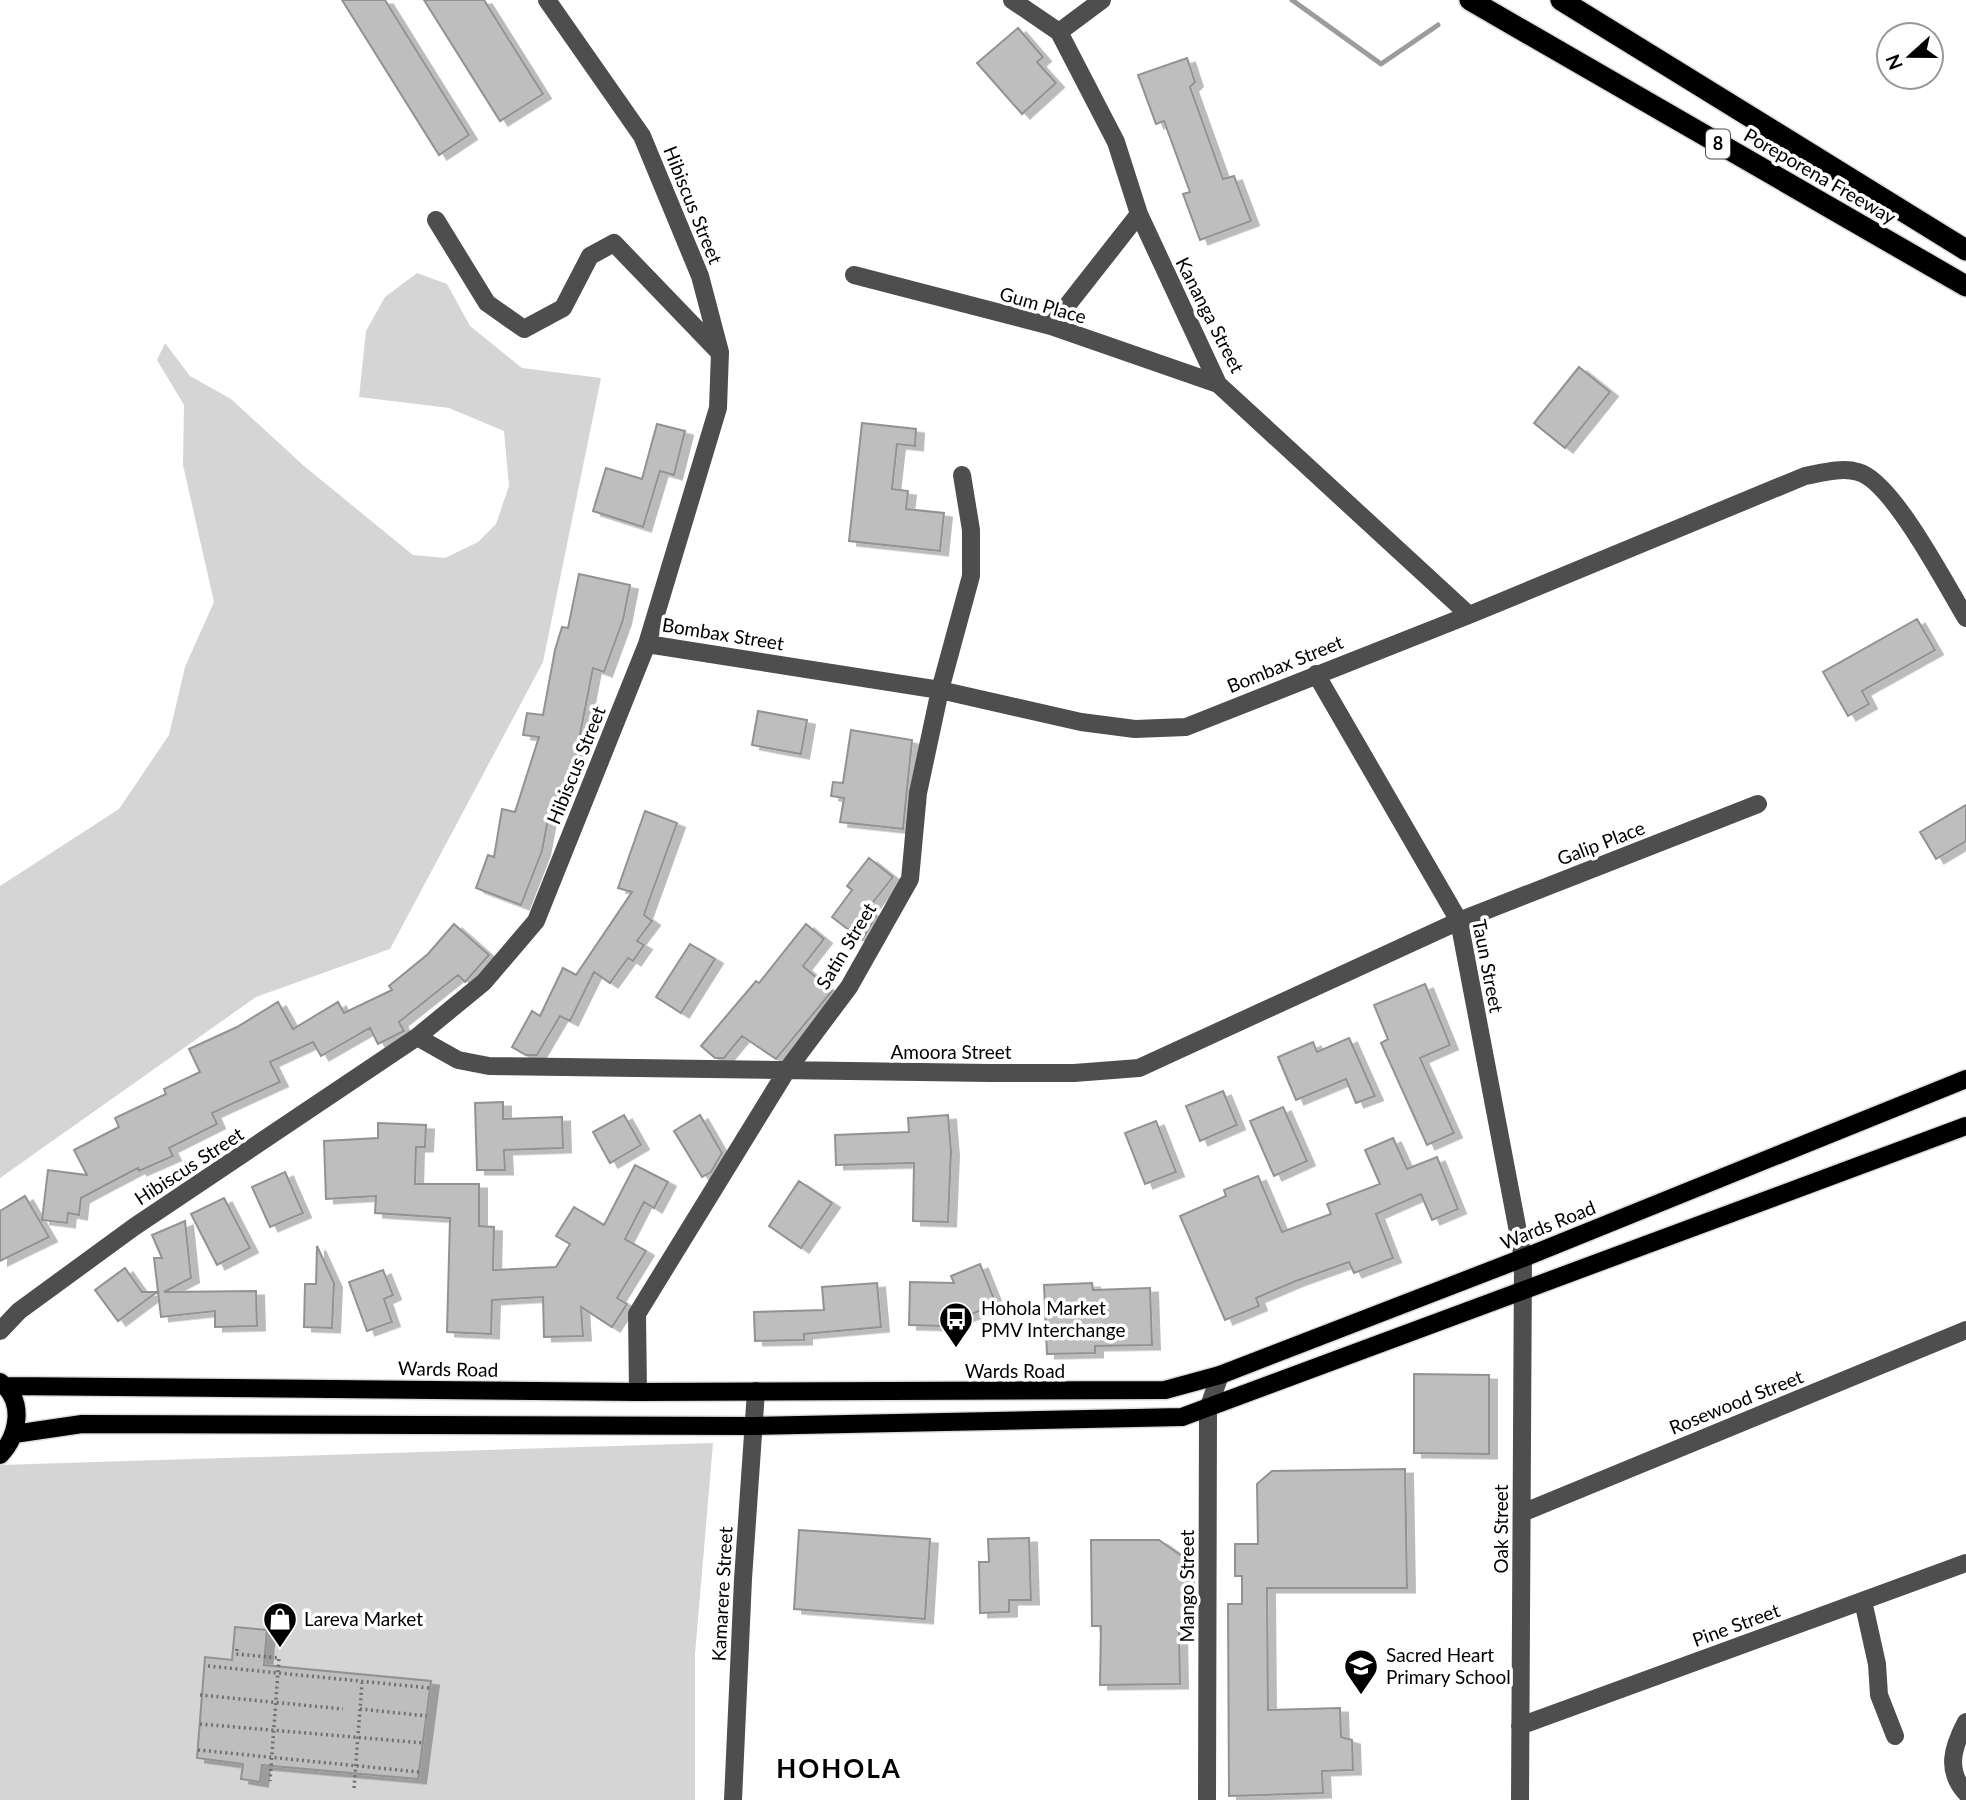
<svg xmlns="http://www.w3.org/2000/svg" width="1966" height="1800" font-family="Lato,sans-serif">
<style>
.green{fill:#d5d5d5}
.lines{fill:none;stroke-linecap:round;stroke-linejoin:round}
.stream{stroke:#9c9c9c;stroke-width:5}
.building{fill:#bebebe;stroke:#929292;stroke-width:2;filter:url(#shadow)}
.major-casing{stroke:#dbdbdb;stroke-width:21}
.highway-casing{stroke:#dbdbdb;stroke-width:24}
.path{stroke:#707070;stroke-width:3.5;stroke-dasharray:2 3.5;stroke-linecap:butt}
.minor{stroke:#4e4e4e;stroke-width:18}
.major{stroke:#000;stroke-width:18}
.highway{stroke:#000;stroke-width:21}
.labels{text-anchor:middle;stroke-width:7;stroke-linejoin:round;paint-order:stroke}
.shield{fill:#fff;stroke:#4c4c4c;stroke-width:2}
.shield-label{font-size:18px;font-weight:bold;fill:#000}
.street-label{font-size:19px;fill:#000;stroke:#fff}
.poi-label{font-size:19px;fill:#000;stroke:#fff;text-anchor:start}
.district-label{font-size:26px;font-weight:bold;letter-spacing:2px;fill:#000;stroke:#fff}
</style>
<defs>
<filter id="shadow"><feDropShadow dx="8" dy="4.5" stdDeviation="0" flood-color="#0004"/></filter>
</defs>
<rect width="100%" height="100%" fill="#fff"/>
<path class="green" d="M417,273L447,284L470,326L522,368L601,378L543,662L390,949L256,997L0,1178V886L119,809L169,735L185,667L214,602L183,465L184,405L157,360L165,343L190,376L231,399L304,466L413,555L445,558L478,542L496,524L509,486L504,431L449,408L359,397L366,331L385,297Z
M713,1443L695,1654V1800H0V1465Z"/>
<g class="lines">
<path class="stream" d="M1292,0L1381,64L1438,25"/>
</g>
<path class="building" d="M342,0H385L469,135L439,155Z
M424,0H484L543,94L500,121Z
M1018,28L1043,57L1037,62L1056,83L1022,114L977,63Z
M1187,58L1195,82L1190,87L1223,179L1234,176L1251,221L1200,240L1183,194L1190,192L1164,121L1156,124L1138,75Z
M1579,367L1610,392L1565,448L1534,423Z
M862,423L916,429L915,446L897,444L892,489L908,491L906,509L944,513L940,551L849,541Z
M657,424L685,431L674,475L660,471L643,527L593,511L606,468L642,479Z
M579,574L630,585L623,620L604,672L593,668L575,760L557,812L550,809L542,851L521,905L476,888L488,855L494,857L502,809L515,812L539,737L523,735L527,713L543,715L555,650L562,627L568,628Z
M1917,619L1935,650L1862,691L1869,704L1848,716L1823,672Z
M758,711L807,720L801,754L752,745Z
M851,730L912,740L903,829L840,822L844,798L831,796L833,782L843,783Z
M1966,805V841L1936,859L1920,832Z
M645,811L677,823L644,915L652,921L637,941L644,945L633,961L628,958L610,983L594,972L570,1021L560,1016L537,1055H526L512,1047L532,1011L540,1016L563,968L576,975L632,892L618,888Z
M869,858L893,877L867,910L876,916L862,940L832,917L852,890L847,886Z
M454,924L489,955L465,982L458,975L399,1022L404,1031L378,1044L370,1028L321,1056L313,1042L270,1062L280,1082L212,1113L217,1124L169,1148L173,1156L139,1171L138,1168L81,1198L79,1215L68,1213L67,1223L42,1220L48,1170L87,1175L74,1150L119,1127L115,1118L166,1094L164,1089L200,1072L189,1049L237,1027L278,1002L293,1029L338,1002L344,1013L392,990L389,986L428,954Z
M806,924L824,939L803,966L832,991L776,1059L742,1036L724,1058H715L701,1046L756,981L759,983Z
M690,944L715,959L681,1013L656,997Z
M1425,984L1450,1045L1420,1058L1454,1133L1427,1145L1381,1043L1388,1039L1374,1005Z
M1349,1038L1375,1096L1356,1103L1346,1079L1296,1100L1278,1057L1313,1042L1317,1052Z
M1223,1091L1237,1125L1200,1141L1186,1106Z
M503,1102V1119L562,1117L563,1148L504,1150L505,1170H477L475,1103Z
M1283,1107L1307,1161L1274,1176L1250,1121Z
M624,1115L641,1145L610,1163L593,1132Z
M700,1115L722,1153L711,1172L702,1177L674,1131Z
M948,1115L951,1151L948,1222L913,1221L914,1163L836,1165L835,1135L909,1132L908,1118Z
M1156,1121L1176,1172L1145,1184L1125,1133Z
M378,1123L426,1125L425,1147H416L415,1184H479V1226L494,1227L493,1270L556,1267L570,1244L556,1236L574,1207L604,1225L635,1165L668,1182L654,1208L644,1202L625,1239L646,1251L617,1298L627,1304L612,1327L581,1307L583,1336L544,1337L543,1297L492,1300L491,1334L447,1332L450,1218L375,1213L376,1196L326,1199L324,1141L378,1138Z
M1393,1138L1407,1169L1437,1157L1458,1209L1432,1220L1421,1194L1376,1214L1393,1258L1354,1273L1349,1262L1296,1281L1256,1298L1259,1306L1225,1320L1180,1216L1226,1196L1224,1190L1258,1176L1282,1232L1331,1214L1327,1204L1380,1184L1365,1150Z
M285,1172L303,1213L270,1227L252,1187Z
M799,1181L832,1203L801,1248L769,1226Z
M25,1196L49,1237L0,1261V1211Z
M224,1198L250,1248L217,1265L191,1214Z
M185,1221L191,1278L164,1292L256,1291L257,1326L215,1327V1311L161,1317L154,1258H162L152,1235Z
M317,1246L334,1283L332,1328L304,1327L305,1284H316Z
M980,1264L996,1304L943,1326L909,1325L910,1282L954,1283L951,1276Z
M125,1268L142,1292H157L118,1321L95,1290Z
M383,1270L393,1295L384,1299L392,1322L367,1331L349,1282Z
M877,1283L881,1327L804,1334V1340L755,1341L754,1312L824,1310L822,1287Z
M1092,1283L1093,1290L1150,1288L1152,1345L1095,1346V1353L1047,1354L1044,1285Z
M1414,1374L1489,1375V1454L1414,1453Z
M1405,1469L1407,1588H1267L1268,1710L1340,1708L1341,1737L1352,1740L1353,1770L1322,1771L1323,1793L1229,1796L1228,1604H1242V1576H1235V1544H1258L1257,1484L1272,1471Z
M799,1530L930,1539L925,1619L794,1609Z
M1029,1538L1031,1600H1009V1612L980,1613L979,1562H989L988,1539Z
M1091,1540H1159L1186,1559V1615H1182V1631H1179L1180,1684L1100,1685L1101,1626H1092Z
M235,1627L267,1630L264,1665L431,1681L418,1779L262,1765L260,1782L241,1779L243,1764L197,1758L205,1657L232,1660Z"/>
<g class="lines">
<g class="major-casing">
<path id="major" d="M0,1382C25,1400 19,1435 0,1455
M6,1386L638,1392L1165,1390L1220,1375L1523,1258L1966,1079
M14,1434L82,1424L753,1426L1182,1417L1966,1126"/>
</g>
<g class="highway-casing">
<path id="highway" d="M1470,0L1966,286
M1561,0L1966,250"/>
</g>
<path class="path" d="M237,1649L236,1654L279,1658L270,1781
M208,1666L430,1688
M200,1695L343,1709
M360,1709L427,1716
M200,1724L424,1743
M198,1750L419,1772
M354,1788L362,1683"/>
<path class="minor" d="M1012,0L1059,32L1116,142L1139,214L1218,384L1469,615
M1059,32L1102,0
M436,220L487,303L524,329L563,308L590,256L614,243L717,350
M854,275L1051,326L1218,384
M1051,326L1139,214
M647,644L940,690L1081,722L1135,729L1186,727L1469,615L1805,476C1821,473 1842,467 1858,472C1892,480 1947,587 1966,618
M1316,674L1459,921L1523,1258L1520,1800
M417,1037L458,1060L489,1066L990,1073H1074L1139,1068L1459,921L1758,804
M0,1331L19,1311L134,1227L417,1037L484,982L536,921L647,644L718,408L720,352L700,276L642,136L547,0
M638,1392L637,1314L787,1070L849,987L910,879L918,793L940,690L971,576V530L962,475
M1522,1513L1966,1330
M1863,1601L1877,1664L1879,1695L1895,1736
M1966,1722C1953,1747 1945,1770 1966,1793
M1520,1726L1966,1563
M733,1800L743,1579L756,1391
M1207,1800L1208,1409L1220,1375"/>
<use href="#major" class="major"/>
<use href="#highway" class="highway"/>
</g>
<defs>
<g id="bus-pin" transform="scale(1.75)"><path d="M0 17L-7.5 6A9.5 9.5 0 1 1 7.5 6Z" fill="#000" stroke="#fff"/><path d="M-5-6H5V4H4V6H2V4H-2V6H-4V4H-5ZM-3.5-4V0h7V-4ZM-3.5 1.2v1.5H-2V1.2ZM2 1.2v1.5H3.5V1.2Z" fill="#fff"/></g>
<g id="shop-pin" transform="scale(1.75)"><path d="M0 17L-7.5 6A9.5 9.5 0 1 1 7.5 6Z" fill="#000" stroke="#fff"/><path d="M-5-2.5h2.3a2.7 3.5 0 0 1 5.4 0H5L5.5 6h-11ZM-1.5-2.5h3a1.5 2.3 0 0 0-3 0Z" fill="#fff"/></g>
<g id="school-pin" transform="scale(1.75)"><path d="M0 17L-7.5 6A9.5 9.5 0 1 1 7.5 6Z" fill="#000" stroke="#fff"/><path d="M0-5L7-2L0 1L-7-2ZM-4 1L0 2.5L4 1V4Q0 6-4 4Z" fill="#fff"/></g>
</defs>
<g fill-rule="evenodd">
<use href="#bus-pin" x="956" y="1319"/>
<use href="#shop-pin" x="280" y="1619"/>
<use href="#school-pin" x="1361" y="1666"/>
</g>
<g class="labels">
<rect class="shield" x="1706" y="129.5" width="24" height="29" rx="5"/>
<g class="shield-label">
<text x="1718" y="150">8</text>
</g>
<g class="street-label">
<text transform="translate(1820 176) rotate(30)" y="7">Poreporena Freeway</text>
<text transform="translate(693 205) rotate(68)" y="7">Hibiscus Street</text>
<text transform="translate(1043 305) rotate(16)" y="7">Gum Place</text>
<text transform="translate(1210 315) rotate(63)" y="7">Kananga Street</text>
<text transform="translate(723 634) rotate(9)" y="7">Bombax Street</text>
<text transform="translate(1285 664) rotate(-22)" y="7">Bombax Street</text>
<text transform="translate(576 765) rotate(-68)" y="7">Hibiscus Street</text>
<text transform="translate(1601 843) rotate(-21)" y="7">Galip Place</text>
<text transform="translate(846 946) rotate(-59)" y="7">Satin Street</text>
<text transform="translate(1488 966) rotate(79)" y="7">Taun Street</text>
<text x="951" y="1059">Amoora Street</text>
<text transform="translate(189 1166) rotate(-33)" y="7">Hibiscus Street</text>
<text transform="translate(1548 1225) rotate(-22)" y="7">Wards Road</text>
<text transform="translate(448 1369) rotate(1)" y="7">Wards Road</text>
<text x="1015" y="1378">Wards Road</text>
<text transform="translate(1736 1402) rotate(-22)" y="7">Rosewood Street</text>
<text transform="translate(1501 1529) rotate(-90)" y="7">Oak Street</text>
<text transform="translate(1187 1586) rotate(-90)" y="7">Mango Street</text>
<text transform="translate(722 1594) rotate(-87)" y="7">Kamarere Street</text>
<text transform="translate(1736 1625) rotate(-20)" y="7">Pine Street</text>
</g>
<g class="poi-label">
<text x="981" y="1315">Hohola Market<tspan x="981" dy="22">PMV Interchange</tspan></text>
<text x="304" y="1626">Lareva Market</text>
<text x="1386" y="1662">Sacred Heart<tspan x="1386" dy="22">Primary School</tspan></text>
</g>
<g class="district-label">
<text x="839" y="1778">HOHOLA</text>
</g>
</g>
<g transform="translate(1910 56) rotate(249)"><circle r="33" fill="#ffffff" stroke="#999999" stroke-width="2"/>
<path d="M0-5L12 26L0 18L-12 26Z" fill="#000000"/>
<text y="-10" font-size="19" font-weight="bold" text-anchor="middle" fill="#000000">N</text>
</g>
</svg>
